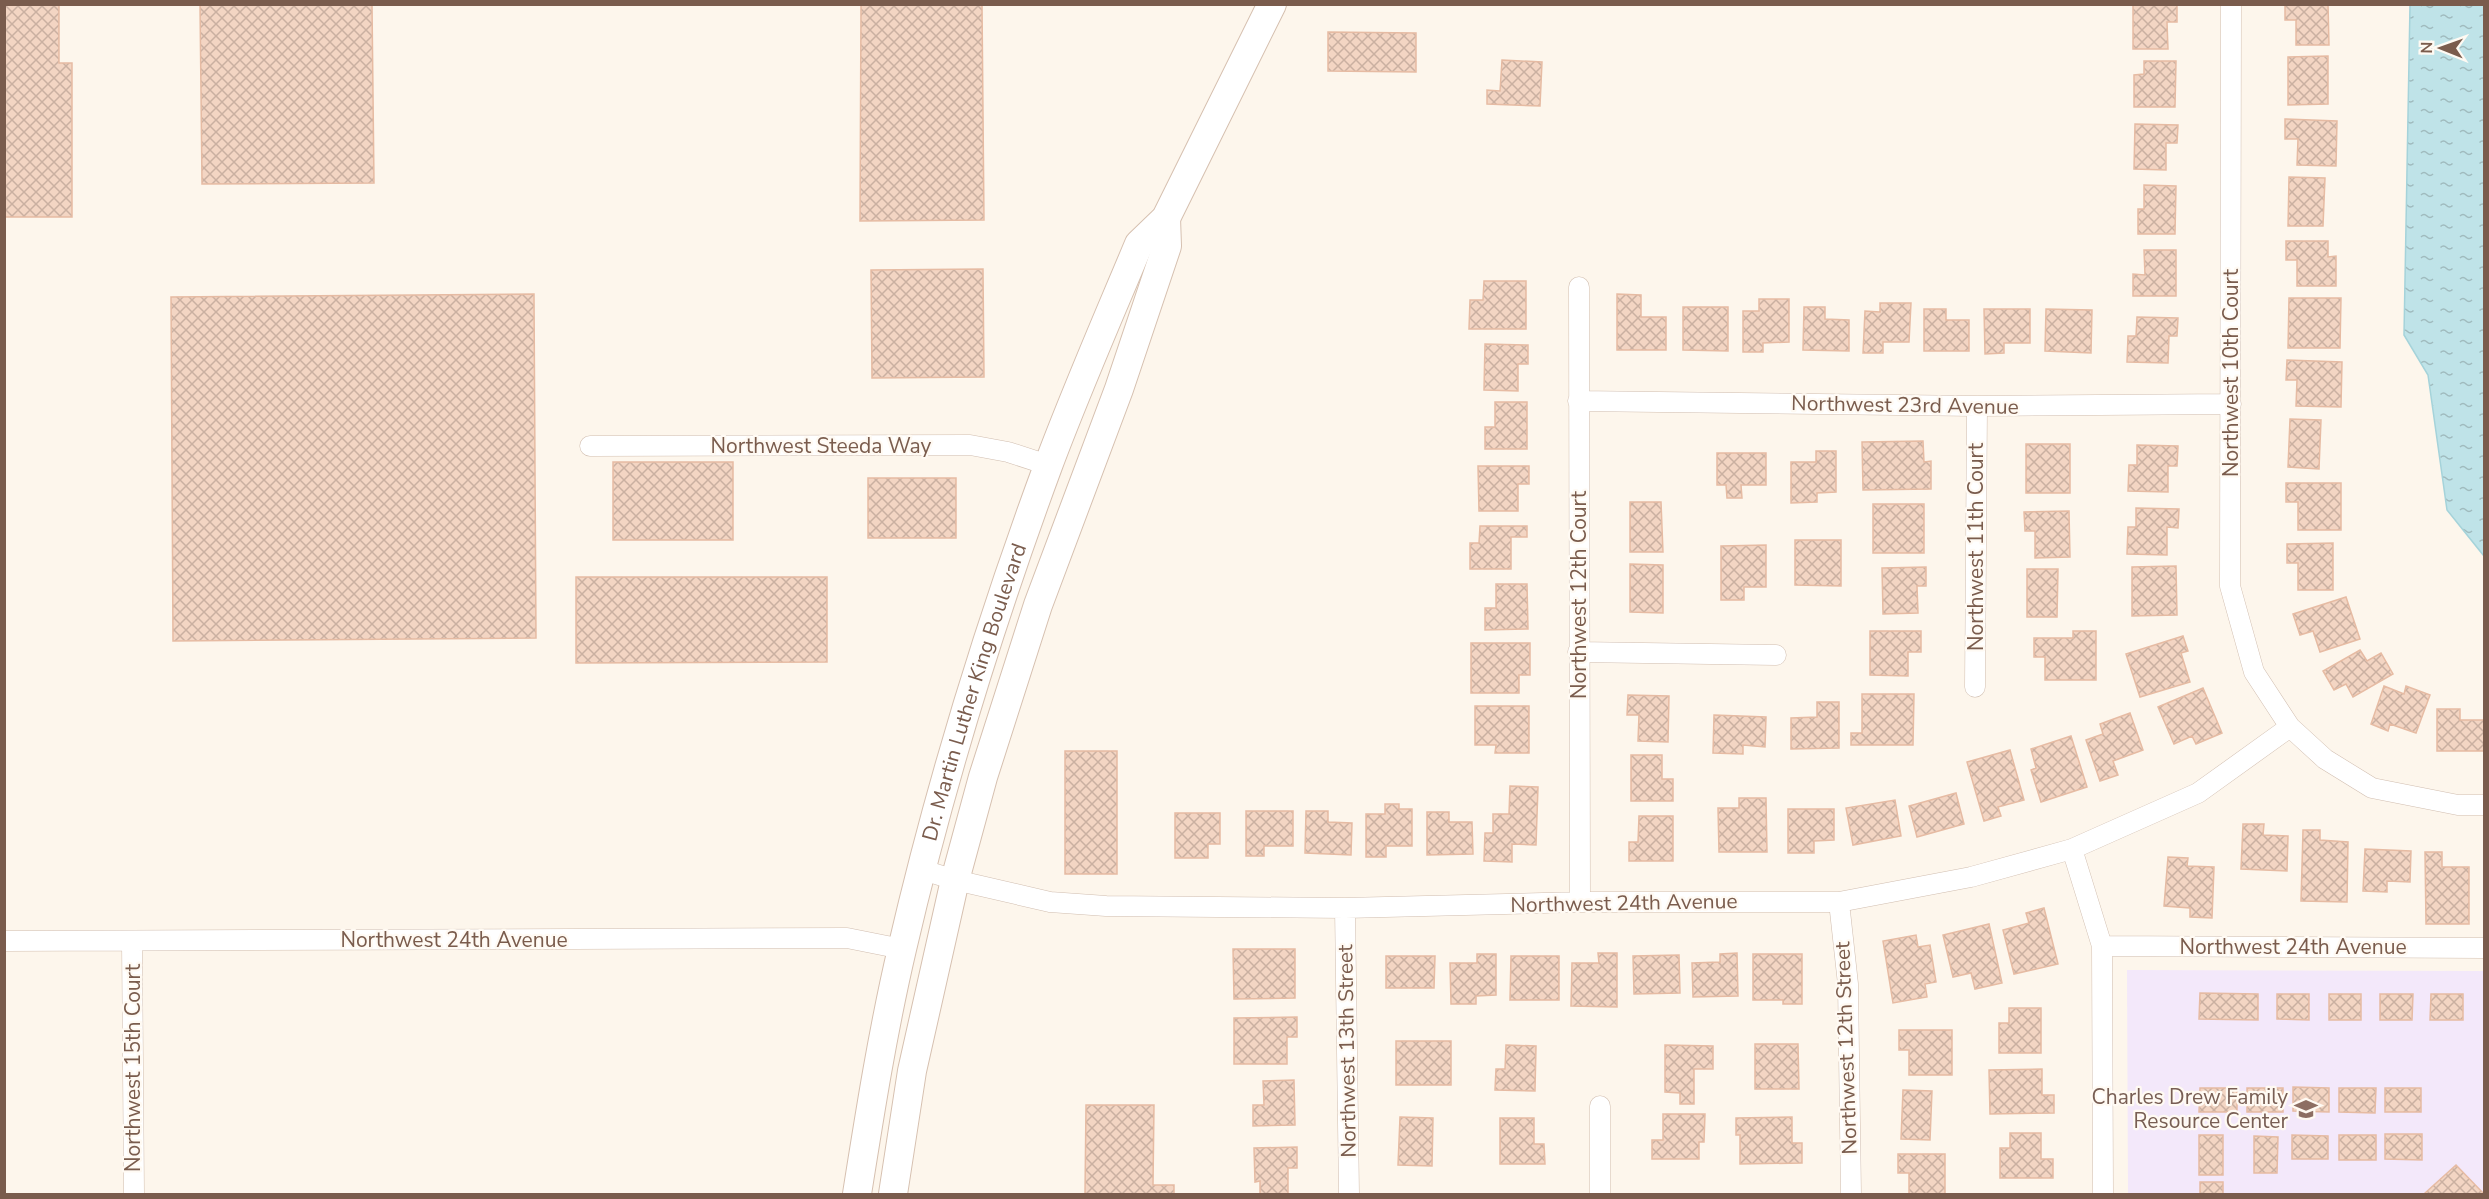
<svg xmlns="http://www.w3.org/2000/svg" width="2489" height="1199" font-family="'Nunito Sans',sans-serif">
<style>
.education{fill:#f3e8fa}
.water{fill:url(#water-ripples);stroke:#a5d3da;stroke-width:1.5}
.building{fill:url(#building-cross-hatch);stroke:#e6bba3;stroke-width:1.5}
.lines{fill:none;stroke-linecap:round;stroke-linejoin:round}
.street-casing{stroke:#d1beb0;stroke-width:21}
.secondary-casing{stroke:#d6c0b0;stroke-width:30}
.street{stroke:#fff;stroke-width:20}
.secondary{stroke:#fff;stroke-width:28}
.labels{text-anchor:middle;stroke-width:4.5;stroke-linejoin:round;paint-order:stroke}
.street-label{font-size:21px;fill:#7a5c4d;stroke:#fffaf3}
.education-label{font-size:21px;fill:#785e54;stroke:#fffaf3;text-anchor:end}
</style>
<defs>
<pattern id="water-ripples" width="26" height="14" patternUnits="userSpaceOnUse" patternTransform="scale(1.5)"><rect width="26" height="14" fill="#bfe3e8"/><path d="M2 4q2-2 4 0t4 0M15 11q2-2 4 0t4 0" fill="none" stroke="#a0bbbe"/></pattern>
<pattern id="building-cross-hatch" width="8" height="8" patternUnits="userSpaceOnUse" patternTransform="scale(1.5)"><rect width="8" height="8" fill="#f3d5c3"/><path d="M0 0l8 8M0 8l8-8" fill="none" stroke="#cab0a1"/></pattern>
</defs>
<rect width="100%" height="100%" fill="#fdf6ec"/>
<path class="education" d="M2127,970L2484,971V1194H2128Z"/>
<path class="water" d="M2410,5H2484V556L2447,510L2428,375L2404,335Z"/>
<path class="building" d="M4,4H59V63H72V217H4Z
M200,4H372L374,183L202,184Z
M861,4H982L984,220L860,221Z
M2133,4H2177V22H2167L2168,49H2133Z
M2285,4H2328L2329,45H2296V20H2285Z
M1328,32L1416,33V72L1328,71Z
M2328,56V104L2288,105V57Z
M1502,60L1542,62L1540,106L1487,104V90L1500,91Z
M2144,61H2176L2175,107H2134V75L2144,74Z
M2285,119L2337,121L2336,166L2297,165L2298,139H2285Z
M2135,124L2178,125L2177,143H2166V170L2134,169Z
M2289,177L2325,178L2323,226H2288Z
M2144,185L2176,186L2175,234H2138V209H2144Z
M2286,241H2328V257L2336,256V286H2297V260H2286Z
M2144,250H2176V296H2133V274L2145,275Z
M983,269L984,377L872,378L871,270Z
M1484,281H1526V329H1469L1470,300H1483Z
M534,294L536,638L173,641L171,297Z
M1617,294L1641,295V317H1666V350H1617Z
M2289,298H2341L2340,348H2288Z
M1759,299H1789V342L1763,343V352H1743V311H1759Z
M1880,303H1911L1909,342H1883V353H1863L1865,311L1880,312Z
M1683,307H1728V351L1683,350Z
M1804,307H1825V319L1849,320V351L1803,350Z
M1924,309H1946V320H1969V351H1924Z
M1984,309H2030V343H2004V353L1985,354Z
M2046,309L2092,310L2091,353L2045,351Z
M2137,317L2178,318L2177,336H2169L2168,363L2127,362L2128,336H2136Z
M1485,344L1528,345V364H1518V391L1484,390Z
M2287,360L2342,362L2341,407L2296,406L2297,380H2286Z
M1495,402H1527V449H1485V427H1495Z
M2290,419L2321,420L2319,469L2288,467Z
M1923,441L1924,462L1931,461V489L1863,490L1862,442Z
M2026,444H2070V493H2026Z
M2137,445L2178,446L2177,466H2168V492L2128,491L2129,465H2137Z
M1816,451H1836V492L1817,493V502L1791,503V462H1816Z
M1717,453H1766V485H1741L1742,498H1727L1726,485H1717Z
M613,462H733V540H613Z
M1478,466H1529V484H1518V511H1479Z
M868,478H956V538H868Z
M2286,483H2341V530H2298V502H2286Z
M1630,502H1661L1663,552H1630Z
M1873,504H1924V553H1873Z
M2136,508L2179,509L2178,528L2167,527V555L2127,554L2128,527H2136Z
M2069,511L2070,557L2035,558V531H2025L2024,512Z
M1480,526H1527V537H1511V569H1470V543H1479Z
M1795,540H1841V586L1795,585Z
M2333,543V590H2298V563H2287V544Z
M1766,545V587H1744V600H1721V546Z
M1630,564L1663,565V613L1630,612Z
M2176,566L2177,615L2132,616V567Z
M1926,567V586H1917L1918,613L1883,614L1882,568Z
M2027,569H2058L2057,617H2027Z
M576,577H827V662L576,663Z
M1496,584H1527L1528,629L1485,630V608H1496Z
M2346,597L2360,639L2320,652L2313,631L2300,635L2293,614Z
M1870,631H1921V652H1908V676L1870,675Z
M2073,631H2096V680H2045V657H2034V638H2073Z
M2183,636L2188,651L2181,653L2190,682L2140,697L2126,654Z
M1471,643H1530V675H1519V693H1471Z
M2360,650L2367,661L2381,653L2393,674L2353,697L2346,684L2334,690L2323,671Z
M2384,686L2404,694L2406,686L2430,695L2416,733L2390,724L2388,731L2371,724Z
M2203,688L2222,733L2196,744L2192,736L2174,744L2158,707Z
M1862,694H1914L1913,745H1851V733H1862Z
M1628,695L1669,696L1668,742L1638,741L1639,715H1627Z
M1817,702H1839V748L1791,749V718L1817,717Z
M1475,706H1529V753H1495L1496,745H1475Z
M2437,709H2460V720H2484V751H2437Z
M2130,713L2143,750L2113,761L2118,775L2100,781L2086,740L2103,734L2100,724Z
M1714,715L1766,717L1765,747L1743,745V754L1713,753Z
M2071,736L2087,787L2041,802L2031,770L2036,768L2031,749Z
M2010,750L2024,800L1998,807L2001,816L1984,821L1967,762Z
M1065,751H1117V874H1065Z
M1631,755H1662V779H1673V801H1631Z
M1510,786L1538,787L1536,845L1512,844V862L1484,861L1485,833H1493V814H1509Z
M1956,793L1964,824L1917,837L1909,806Z
M1739,798H1766L1767,852H1719L1718,808H1739Z
M1895,800L1901,836L1853,845L1846,808Z
M1385,804H1399V809H1412V846H1386V857H1366V814H1385Z
M1788,809H1834V840L1814,841V853H1788Z
M1246,811H1293V846H1264V856H1246Z
M1306,811H1328V822L1352,823L1351,855L1305,853Z
M1427,812H1449V822H1472L1473,854L1427,855Z
M1175,813H1220V844H1208V858H1175Z
M1639,816H1673V861H1629V842H1638Z
M2243,824H2264L2263,835L2288,836L2287,871L2241,869Z
M2303,830H2320V840L2348,842L2347,902L2301,901Z
M2365,849L2411,851L2410,882L2387,881V892L2363,891Z
M2425,852H2442V867H2469V924H2426Z
M2168,857L2188,858L2187,866L2214,867L2212,918L2190,917V908L2164,906Z
M2044,908L2058,964L2014,974L2003,930L2029,923L2026,913Z
M1989,924L2002,983L1975,989L1971,973L1953,977L1943,935Z
M1916,935L1918,947L1930,945L1936,982L1925,984L1927,997L1893,1003L1883,941Z
M1233,949H1295V998L1234,999Z
M1598,953H1617V1007L1571,1006L1572,963H1599Z
M1737,953L1738,996L1693,997L1692,963L1720,962V954Z
M1477,954H1496V995L1476,996V1004H1451L1450,963H1477Z
M1753,954H1802V1004H1783V1000H1753Z
M1679,955L1680,993L1634,994L1633,956Z
M1386,956H1435L1434,988H1386Z
M1511,956H1559V1000H1510Z
M2200,993L2258,994V1020L2199,1019Z
M2277,994H2309V1020L2277,1019Z
M2329,994H2361V1020H2329Z
M2380,994H2413L2412,1020H2380Z
M2431,994H2463V1020H2430Z
M2009,1008H2041V1053H1999V1023H2009Z
M1297,1017V1037H1287V1064H1234V1018Z
M1899,1030H1952V1075H1909V1050H1899Z
M1396,1041H1451V1085H1396Z
M1755,1044H1798L1799,1089H1755Z
M1506,1045L1536,1046L1535,1091L1495,1090L1496,1069H1505Z
M1665,1045L1713,1046V1069H1694V1104H1680V1093L1665,1092Z
M2042,1069V1095H2054V1113L1990,1114L1989,1070Z
M1294,1080L1295,1125L1253,1126V1105H1264L1263,1081Z
M2293,1087L2329,1088V1112L2293,1111Z
M2200,1088H2237V1112H2199Z
M2247,1088H2283V1112H2247Z
M2339,1088H2376L2375,1113L2339,1112Z
M2385,1088H2421V1112H2385Z
M1903,1090L1932,1091L1930,1140L1901,1139Z
M1086,1105H1154L1153,1185H1174V1194H1085Z
M1663,1114H1705L1704,1142H1699V1159H1652V1140H1663Z
M1400,1117L1433,1118L1432,1166L1398,1165Z
M1792,1117V1143H1802V1163L1740,1164V1135H1736V1118Z
M1500,1118H1534V1144H1544L1545,1164H1500Z
M2010,1133H2041V1159H2053V1178H2000V1148H2010Z
M2385,1134H2422V1160L2385,1159Z
M2199,1135H2223V1175H2199Z
M2292,1135L2328,1136V1159H2292Z
M2339,1135H2376V1160H2339Z
M2254,1136L2278,1137L2277,1173H2254Z
M1297,1147V1168H1288V1194H1260V1181L1255,1182L1254,1148Z
M1898,1154H1945V1194H1909V1173H1898Z
M2456,1165L2484,1194H2424Z
M2200,1182H2223V1194H2200Z"/>
<g class="lines">
<g class="street-casing">
<path id="street" d="M2231,4L2230,586L2254,672L2290,727L2325,759L2372,788L2458,805H2484
M1579,287L1580,902
M1578,401L1977,406L2231,404
M590,446L970,445L1008,452L1048,465
M1578,652L1776,655
M1975,687L1977,406
M2072,849L2102,946L2103,1194
M923,870L955,880L1050,902L1106,906L1345,908L1580,902H1839L1971,877L2072,849L2198,793L2290,727
M1839,902L1848,984L1851,1194
M1345,908L1349,1194
M4,941L847,938L902,949
M132,941L134,1194
M2102,946L2484,948
M1600,1194V1106"/>
</g>
<g class="secondary-casing">
<g id="secondary">
<path id="s1" d="M857,1194C870,1112 883,1030 902,949C940,785 990,623 1048,466C1076,391 1108,318 1139,244L1166,218L1272,4"/>
<path d="M893,1194L912,1071L955,880L983,777L1038,605L1119,389L1167,246L1166,218"/>
</g>
</g>
<use href="#street" class="street"/>
<use href="#secondary" class="secondary"/>
</g>
<defs>
<g id="school-bare" transform="scale(1.8)"><path d="M0-5L7-2L0 1L-7-2ZM-4 1L0 2.5L4 1V4Q0 6-4 4Z" fill="#8d6e63" stroke="#fffaf3" stroke-width="2.5" paint-order="stroke"/></g>
</defs>
<g fill-rule="evenodd">
<use href="#school-bare" x="2306" y="1109"/>
</g>
<g class="labels">
<g class="street-label">
<text transform="translate(2231 373) rotate(-90)" y="7">Northwest 10th Court</text>
<text transform="translate(1905 405) rotate(1)" y="7">Northwest 23rd Avenue</text>
<text x="821" y="453">Northwest Steeda Way</text>
<text transform="translate(1976 547) rotate(-90)" y="7">Northwest 11th Court</text>
<text transform="translate(1579 595) rotate(-90)" y="7">Northwest 12th Court</text>
<text dy="7" stroke="none"><textPath href="#s1" startOffset="516">Dr. Martin Luther King Boulevard</textPath></text>
<text transform="translate(1624 903) rotate(-1)" y="7">Northwest 24th Avenue</text>
<text x="454" y="947">Northwest 24th Avenue</text>
<text x="2293" y="954">Northwest 24th Avenue</text>
<text transform="translate(1846 1048) rotate(-92)" y="7">Northwest 12th Street</text>
<text transform="translate(1347 1051) rotate(-91)" y="7">Northwest 13th Street</text>
<text transform="translate(133 1068) rotate(-90)" y="7">Northwest 15th Court</text>
</g>
<g class="education-label">
<text x="2288" y="1104">Charles Drew Family<tspan x="2288" dy="24">Resource Center</tspan></text>
</g>
</g>
<rect width="2489" height="1199" fill="none" stroke="#7a5c4d" stroke-width="12"/>
<g transform="translate(2441 48) rotate(271)" stroke="#fffaf3" stroke-width="4.5" paint-order="stroke">
<path d="M0-4.5L10 22L0 15L-10 22Z" fill="#7a5c4d"/>
<text y="-9" font-size="16" font-weight="bold" text-anchor="middle" fill="#7a5c4d">N</text>
</g>
</svg>
